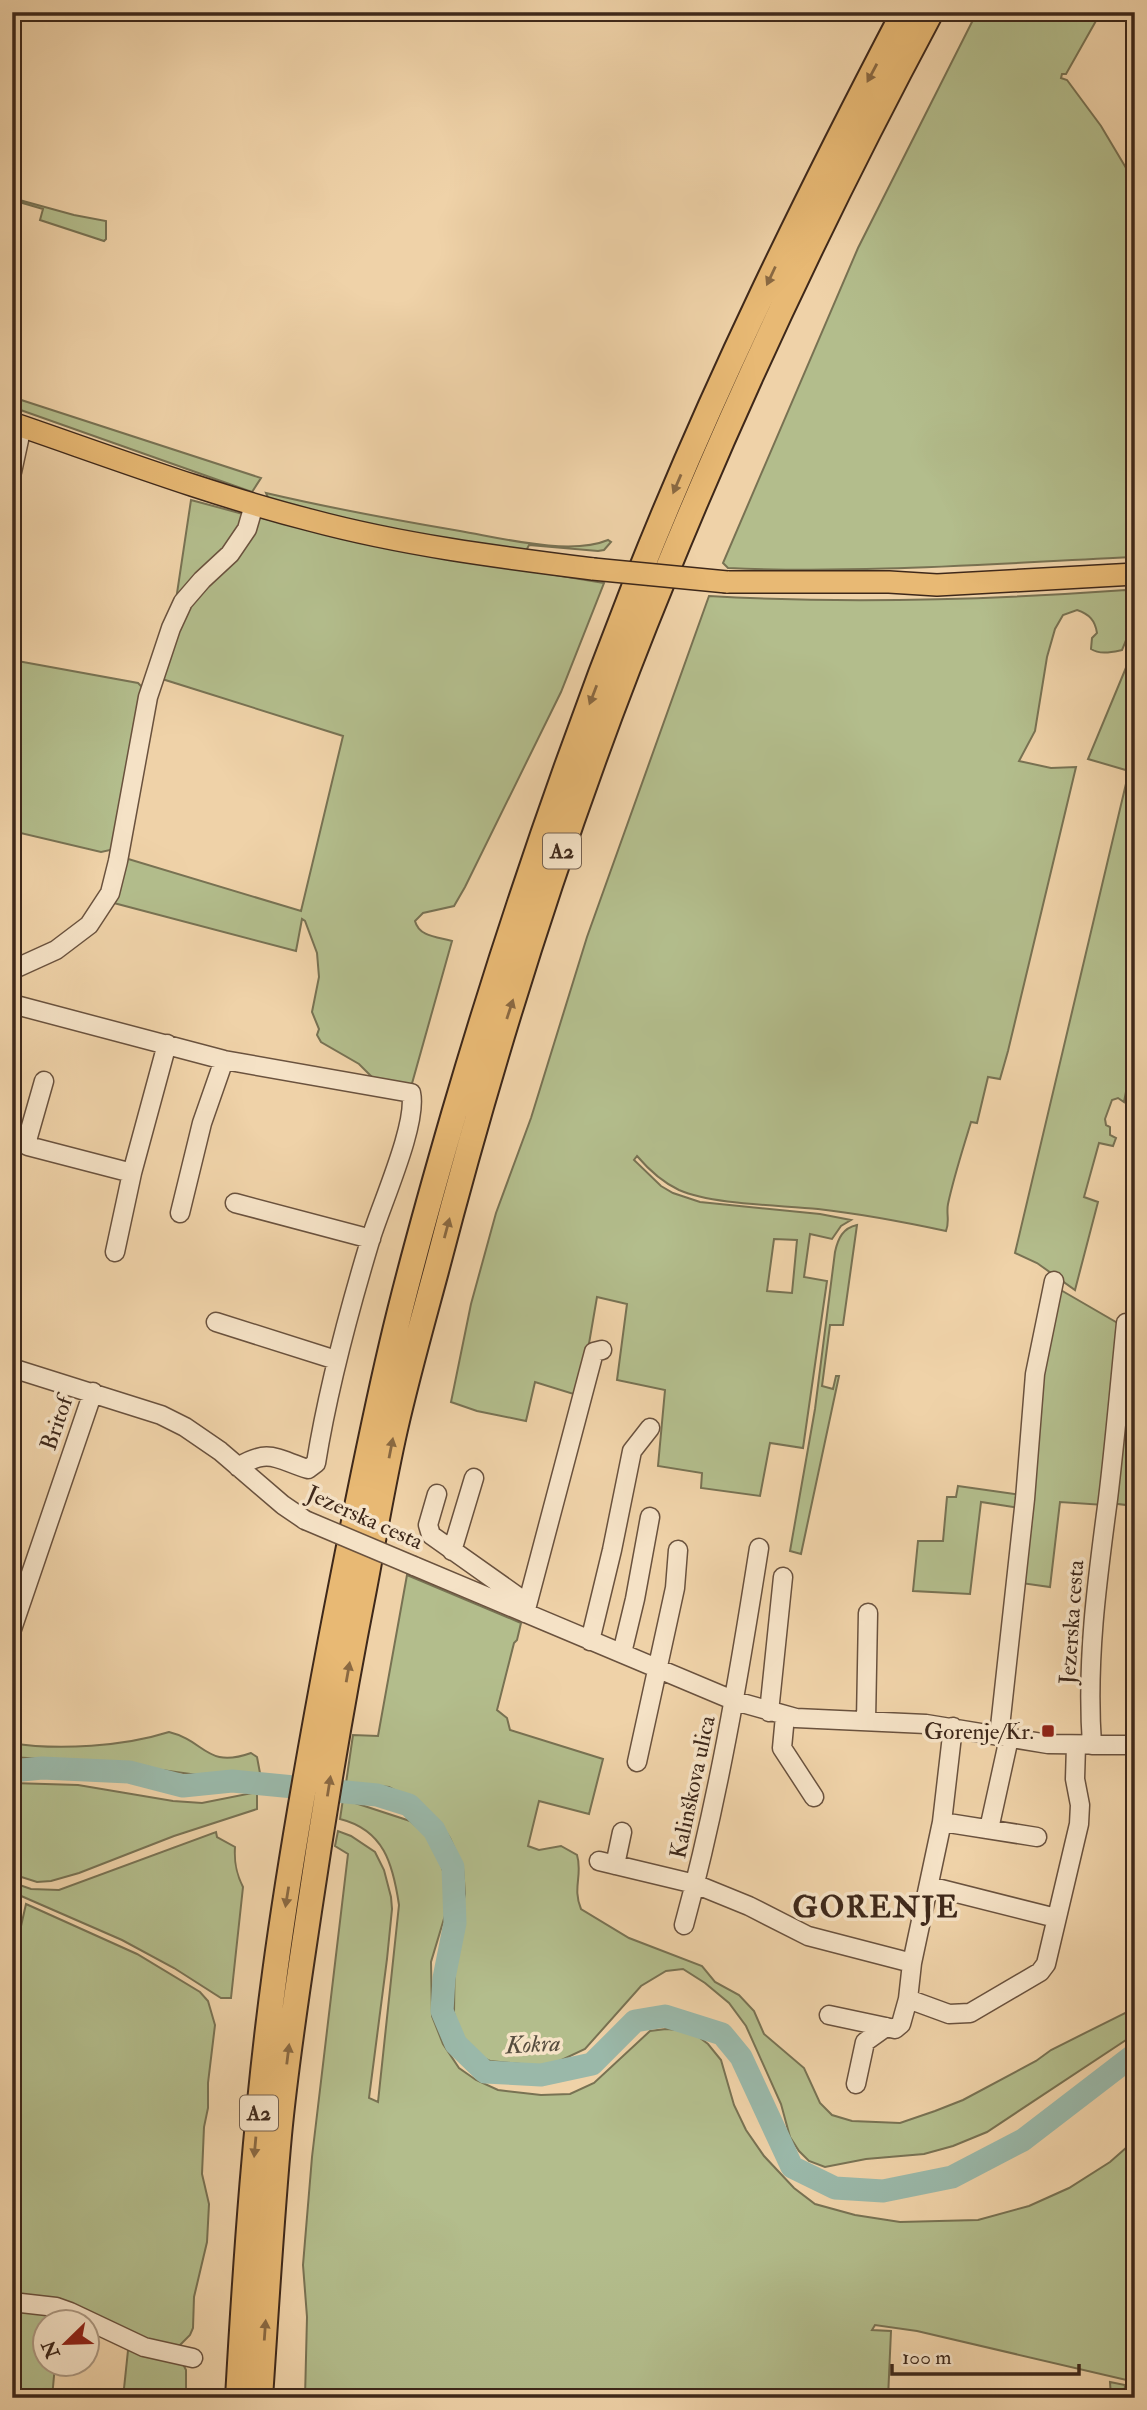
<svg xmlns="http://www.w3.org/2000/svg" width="1147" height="2410" font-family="'IM FELL Double Pica',serif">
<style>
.green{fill:#b3bd8c;stroke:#787253;stroke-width:2;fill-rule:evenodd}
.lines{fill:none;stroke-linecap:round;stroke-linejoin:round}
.river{stroke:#9ab8a9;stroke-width:23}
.minor-casing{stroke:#6a523e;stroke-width:21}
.major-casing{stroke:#3e281a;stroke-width:24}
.highway-casing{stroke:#3e281a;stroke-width:28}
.minor{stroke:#f5e2c6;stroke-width:18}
.major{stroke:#e8b974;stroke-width:21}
.highway{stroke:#e8b974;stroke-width:24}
.minor-bridge-casing{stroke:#6a523e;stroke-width:21;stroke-linecap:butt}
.major-bridge-casing{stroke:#3e281a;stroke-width:24;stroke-linecap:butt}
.minor-bridge{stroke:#f5e2c6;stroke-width:18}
.major-bridge{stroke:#e8b974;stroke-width:21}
.oneway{fill:#8a6942}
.poi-dot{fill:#8f2418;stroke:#f5e2c6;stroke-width:2.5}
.labels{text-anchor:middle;stroke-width:7;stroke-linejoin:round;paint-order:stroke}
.shield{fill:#f5e2c6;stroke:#75604e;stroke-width:2}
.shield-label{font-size:21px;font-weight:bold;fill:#3e281a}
.street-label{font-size:23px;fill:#3e281a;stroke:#f5e2c6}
.poi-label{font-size:23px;fill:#3e281a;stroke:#f5e2c6;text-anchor:end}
.water-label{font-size:24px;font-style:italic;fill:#554c3e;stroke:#f5e2c6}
.district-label{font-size:30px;font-weight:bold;letter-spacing:2px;fill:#3e281a;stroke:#f5e2c6}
</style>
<rect width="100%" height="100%" fill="#efd2a8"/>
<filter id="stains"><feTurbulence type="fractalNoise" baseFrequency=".00286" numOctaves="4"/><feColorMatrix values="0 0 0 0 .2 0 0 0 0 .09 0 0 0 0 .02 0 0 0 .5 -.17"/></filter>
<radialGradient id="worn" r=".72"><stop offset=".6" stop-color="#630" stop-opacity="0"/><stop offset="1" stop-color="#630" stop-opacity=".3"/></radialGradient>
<path class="green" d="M977,12H1101L1066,74H1062L1061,78L1067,80L1101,126L1135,183V557C1000,563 863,574 728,568L723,563L858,248Z
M12,198L74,215L106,221V239L104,241L40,220L43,209L12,200Z
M12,397L261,478L252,492L12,407Z
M266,493C330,508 395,520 460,531C501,538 570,556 608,540L611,542L604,550L598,551L529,545L526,551L389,529L269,500Z
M191,500L243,514L244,527L176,600Z
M258,517L386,547L604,583L561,692L465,887L454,906L423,913L415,921C419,937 438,937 452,941L411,1087L374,1079L359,1064L321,1042L317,1035L319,1029L312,1012L319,977L317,953L305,921L302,919L296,951L110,902L125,858L301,911L343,736L159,678L187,605Z
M1126,590C1141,603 1129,634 1122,650C1112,652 1100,655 1091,649L1092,638L1097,633C1095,620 1089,614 1077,610L1063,615L1055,629L1047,657L1035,731L1019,761L1051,768L1076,767L1008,1051L1000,1079L988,1077L977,1123L971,1122C963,1149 954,1176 948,1204C946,1214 950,1221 946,1231C904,1222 862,1214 818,1209C780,1205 713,1205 679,1190C662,1182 649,1170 637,1156L634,1160L661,1186L673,1193L700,1202L820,1214L851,1220L841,1226L832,1239L810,1234L804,1277L827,1281L803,1448L770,1443L760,1496L701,1488L702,1473L658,1466L665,1390L617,1380L627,1304L597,1297L580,1396L535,1382L526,1421L477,1411L451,1402L471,1304L496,1213L531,1118L587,937L709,596C848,604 987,600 1126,590ZM774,1239L797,1240L792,1293L767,1291Z
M1135,646V1046L1124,1102L1118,1098L1112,1100L1105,1119L1106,1125L1110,1127V1135L1116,1138L1113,1146L1099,1143L1084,1197L1098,1202L1075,1290L1037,1263L1015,1253L1129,771L1088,759Z
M12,660L138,683L144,689L115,849L101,852L12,831Z
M857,1225L843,1325H830L822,1386L833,1389L836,1376H839L801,1554L790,1551L815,1409L835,1252C838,1238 843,1228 857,1225Z
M1059,1289L1121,1325L1104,1505L1060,1502L1050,1587L1021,1583L1032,1427Z
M1128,1327L1135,1330V1506L1110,1503Z
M958,1486L1021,1495L1020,1508L981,1502L970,1594L913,1591L918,1541H943L947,1497H956Z
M407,1575L521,1623L517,1640L514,1643L497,1710L507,1718L510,1730L603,1759L589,1814L539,1801L528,1846L539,1850L561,1846L577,1855C583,1874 572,1888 581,1909L629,1938L702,1966L715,1982L739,1995L754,2011L764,2034L804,2068L820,2103L832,2115L852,2121L900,2123L935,2111L963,2100L1036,2061L1051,2050L1135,2008V2034L987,2132L953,2146L924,2154L866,2159L825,2167L809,2161L799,2151L790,2137L781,2104L746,2026L729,2003L705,1983L683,1969L666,1971L641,1986L585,2049L551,2065L541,2066L490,2061L473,2053L458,2029L454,2013L455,1942L465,1894L463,1868L450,1838L438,1820L413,1800L389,1787L346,1783L353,1735L378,1736Z
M169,1732C206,1741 206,1769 251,1753L257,1757L260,1773L205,1776L118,1764L12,1757V1743C58,1751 125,1746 169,1732Z
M12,1783L78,1785L173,1801L202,1803L257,1792V1809L174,1836L79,1873L51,1881L37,1882L12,1874Z
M343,1799L410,1821L429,1837L439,1858L447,1884L446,1912L431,1962L432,2016L443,2044L459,2068L476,2080L498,2090L541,2095L570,2094L594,2083L650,2031L666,2029L691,2031L708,2044L721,2060L734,2105L746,2130L764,2156L794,2188L815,2204L855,2215L900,2222L978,2220L1029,2206L1069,2188L1110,2162L1135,2140V2382L917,2331L875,2325L872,2330L891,2331L888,2398H305L307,2317L303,2265L312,2157L348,1854L335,1846L338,1831L351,1836L375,1852L384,1870L391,1897L392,1909L387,1959L369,2098L378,2102L399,1905C393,1864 384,1830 340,1819Z
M216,1832L217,1837L235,1847C234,1862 236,1873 243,1887L231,1998H221L174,1968L122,1940L12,1892V1883H14L31,1889L59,1890Z
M26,1904L137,1954L200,1992L208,2001L215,2025L208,2083V2108L204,2127L202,2174L209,2204L207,2242L194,2297L193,2328L190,2335L176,2349L12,2300V1966Z
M12,2305L61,2311L60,2322H46V2364L55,2365L52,2398H12Z
M129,2341L183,2364L186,2370V2398H123Z
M1110,2382L1125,2385L1124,2398H1111Z"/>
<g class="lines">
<path class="river" d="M12,1771L42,1768L129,1772L183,1786L232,1781L377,1795L409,1805L434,1830L453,1867L455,1923L444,1978L442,2011L456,2044L485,2072L541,2075L592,2064L635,2021L665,2016L722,2034L741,2057L792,2167L835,2188L883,2191L952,2177L1023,2140L1135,2054"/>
<g class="minor-casing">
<path id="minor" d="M12,472L22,426
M12,970L56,950L89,925L110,893L118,861L148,697L171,628L183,602L202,580L230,554L247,529L254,505
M12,1004L224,1060L411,1093C418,1124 380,1207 370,1241C348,1314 328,1388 316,1463L308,1469C276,1459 269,1448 238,1467
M44,1081L28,1137V1146L132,1173
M235,1203L371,1239
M180,1213L202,1123L224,1060
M115,1252L132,1173L167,1044
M216,1322L336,1360
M12,1368L161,1415L185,1427L220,1451L283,1505L305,1520
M437,1494L428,1525L431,1535L527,1603
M452,1551L474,1478
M414,1566L735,1701L796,1718L926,1724L1048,1744L1135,1745
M525,1613L594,1352L602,1350
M12,1629L93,1392
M590,1641L612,1550L632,1451L650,1428
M622,1653L635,1599L650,1517
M769,1712L783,1577
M785,1716L782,1748L814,1797
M866,1721L868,1613
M999,1736L1025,1499L1035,1374L1054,1281
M1092,1745C1086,1662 1097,1581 1108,1499C1115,1441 1120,1382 1126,1323
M637,1762L675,1588L678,1550
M942,1822L1037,1837
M989,1829L1009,1738
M599,1861L695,1884L749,1906L808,1936L912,1963L942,1822L953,1727
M615,1865L622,1832
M929,1886L1056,1918
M684,1925C718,1801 739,1675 759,1548
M908,1999L949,2014L970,2013L1040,1972L1046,1964L1079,1824L1080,1805L1075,1779L1076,1745
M829,2015L895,2029L901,2024L908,1999L912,1963
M856,2084L865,2042L886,2027
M12,2302L56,2307L70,2312L144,2347L193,2358"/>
</g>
<g class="major-casing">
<path id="major" d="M12,423C111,457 209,494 310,520C403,545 498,557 593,569
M727,582H889L937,585L1135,574"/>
</g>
<g class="highway-casing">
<path id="highway" d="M238,2398C246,2256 256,2114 275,1973C290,1861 310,1750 331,1639C350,1540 369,1442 392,1344C410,1267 432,1190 454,1114C507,933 568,755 637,580C714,386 807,197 904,12
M260,2398C266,2310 271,2222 279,2135C286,2060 298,1985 309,1911C325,1803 343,1696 364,1589C374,1536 383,1482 395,1429C407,1376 422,1323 436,1271C497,1036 571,804 663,580C742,386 832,197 931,12"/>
</g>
<use href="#minor" class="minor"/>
<use href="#major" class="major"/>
<use href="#highway" class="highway"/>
<g class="minor-bridge-casing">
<path id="minor-bridge" d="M305,1520L414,1566"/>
</g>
<g class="major-bridge-casing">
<path id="major-bridge" d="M593,569L727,582"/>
</g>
<use href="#minor-bridge" class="minor-bridge"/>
<use href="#major-bridge" class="major-bridge"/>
</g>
<defs><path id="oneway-solid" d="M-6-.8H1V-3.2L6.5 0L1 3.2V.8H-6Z" transform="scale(1.75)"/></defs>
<g class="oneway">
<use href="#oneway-solid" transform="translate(872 73) rotate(118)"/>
<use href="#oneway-solid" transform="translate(771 276) rotate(115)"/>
<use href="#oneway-solid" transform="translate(677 484) rotate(113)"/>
<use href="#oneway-solid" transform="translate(593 695) rotate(111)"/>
<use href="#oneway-solid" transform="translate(510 1009) rotate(-72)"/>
<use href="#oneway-solid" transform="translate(447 1228) rotate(-75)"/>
<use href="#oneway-solid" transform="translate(391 1448) rotate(-79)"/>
<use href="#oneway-solid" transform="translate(348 1672) rotate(-80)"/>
<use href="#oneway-solid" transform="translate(329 1786) rotate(-81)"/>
<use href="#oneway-solid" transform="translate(287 1897) rotate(99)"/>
<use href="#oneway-solid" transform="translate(288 2054) rotate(-83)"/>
<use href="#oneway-solid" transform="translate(255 2147) rotate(95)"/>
<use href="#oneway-solid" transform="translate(265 2330) rotate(-86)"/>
</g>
<rect class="poi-dot" x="1041" y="1724" width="14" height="14" rx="3.5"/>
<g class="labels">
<g class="shield">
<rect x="543" y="833.5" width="38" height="35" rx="5"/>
<rect x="240" y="2095.5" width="38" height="35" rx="5"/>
</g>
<g class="shield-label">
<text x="562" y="858">A2</text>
<text x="259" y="2120">A2</text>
</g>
<g class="street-label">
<text transform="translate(56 1423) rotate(-71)" y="8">Britof</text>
<text transform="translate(365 1517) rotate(24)" y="8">Jezerska cesta</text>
<text transform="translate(1071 1622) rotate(-86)" y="8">Jezerska cesta</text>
<text transform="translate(692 1787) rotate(-78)" y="8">Kalinškova ulica</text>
</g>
<g class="poi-label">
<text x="1034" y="1739">Gorenje/Kr.</text>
</g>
<g class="water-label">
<text transform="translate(533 2044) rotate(-3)" y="8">Kokra</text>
</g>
<g class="district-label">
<text x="876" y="1917">GORENJE</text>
</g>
</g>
<rect width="1147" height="2410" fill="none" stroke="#efd2a8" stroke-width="42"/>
<rect x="14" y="14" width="1119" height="2382" fill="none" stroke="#3e281a" stroke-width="3.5"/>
<rect x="21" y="21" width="1105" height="2368" fill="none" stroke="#3e281a" stroke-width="2"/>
<g transform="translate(66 2343) rotate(247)"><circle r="33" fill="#f5e2c6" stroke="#ac9881" stroke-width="2"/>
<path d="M0-5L12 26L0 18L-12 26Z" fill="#8f2418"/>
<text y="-10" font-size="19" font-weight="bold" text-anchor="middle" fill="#3e281a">N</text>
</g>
<path d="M892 2364v10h187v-10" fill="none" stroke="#3e281a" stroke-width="3.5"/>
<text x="902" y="2364" font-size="21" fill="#3e281a" stroke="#f5e2c6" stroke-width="5" paint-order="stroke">100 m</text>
<rect width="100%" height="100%" filter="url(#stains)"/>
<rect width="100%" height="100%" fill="url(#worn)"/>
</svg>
